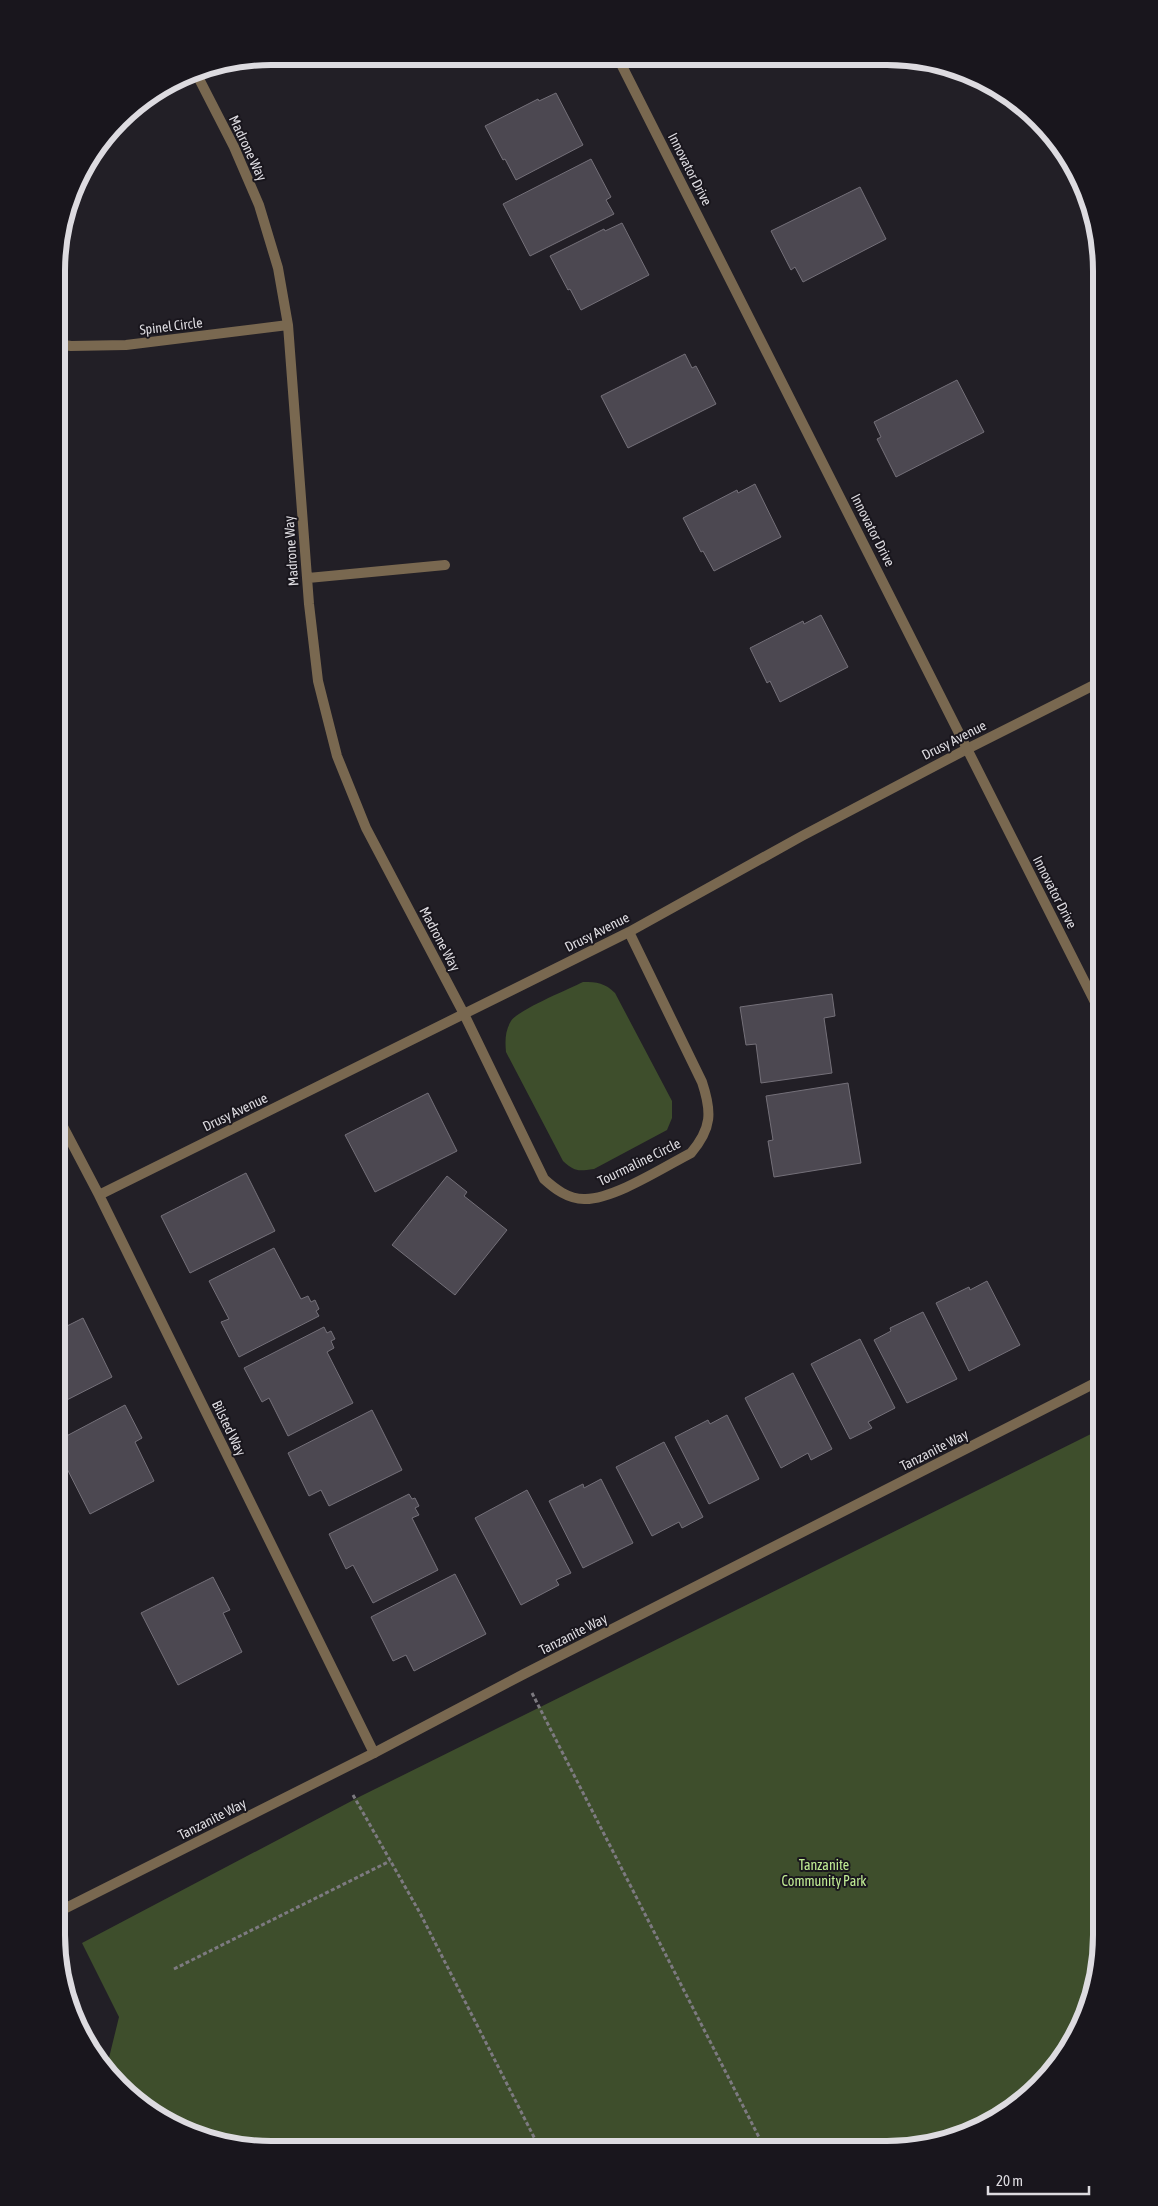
<svg xmlns="http://www.w3.org/2000/svg" width="1158" height="2206" font-family="'Asap Condensed',sans-serif">
<style>
.green{fill:#3e4e2c}
.building{fill:#4c4851;stroke:#747079}
.lines{fill:none;stroke-linecap:round;stroke-linejoin:round}
.path{stroke:#7d7a80;stroke-width:3;stroke-dasharray:4 2.5;stroke-linecap:butt}
.minor{stroke:#796850;stroke-width:10}
.tertiary{stroke:#796850;stroke-width:10}
.labels{text-anchor:middle;stroke-width:4;stroke-linejoin:round;paint-order:stroke}
.street-label{font-size:14px;fill:#dddbe0;stroke:#19161d}
.park-label{font-size:14px;fill:#c0eb94;stroke:#19161d}
.rim{fill:none;stroke:#dddbe0;stroke-width:6}
</style>
<rect width="100%" height="100%" fill="#221f26"/>
<path class="green" d="M583,982C597,982 605,983 615,993L672,1101V1118L667,1130L594,1169C578,1171 575,1172 563,1161L506,1052C505,1041 505,1031 511,1021C518,1010 569,989 583,982Z
M1101,1429V1950L1086,2017L1057,2066L1007,2113L956,2138L887,2150L242,2148L176,2128L129,2097L106,2070L119,2017L82,1943L361,1796Z"/>
<path class="building" d="M556,93L583,145L516,180L505,159L503,160L485,126L538,99L539,101Z
M591,159L611,197L606,200L614,214L530,256L503,204Z
M860,187L886,239L803,282L795,267L791,270L771,231Z
M622,223L649,275L581,310L570,289L568,290L550,256L604,229L605,231Z
M685,354L692,368L696,366L716,404L628,448L601,396Z
M957,380L984,432L896,477L877,439L881,437L874,422Z
M755,484L781,537L714,571L703,551L701,552L683,518L737,490L738,493Z
M821,615L848,667L780,702L770,681L767,683L750,648L803,621L804,624Z
M832,994L835,1016L824,1018L832,1073L761,1083L756,1044L746,1045L740,1007Z
M848,1083L861,1163L774,1177L768,1141L773,1140L766,1096Z
M428,1093L457,1151L375,1192L345,1135Z
M246,1173L275,1231L190,1273L161,1216Z
M447,1176L467,1192L464,1196L507,1230L455,1295L392,1245Z
M274,1248L301,1299L308,1296L311,1302L315,1300L319,1309L316,1311L319,1316L239,1357L221,1322L229,1319L209,1281Z
M987,1281L1020,1345L969,1371L936,1303L969,1287L970,1290Z
M57,1289L67,1308L57,1313Z
M923,1312L957,1379L907,1403L874,1340L891,1331L890,1328Z
M83,1318L112,1377L57,1405V1331Z
M324,1327L327,1333L331,1331L335,1339L331,1341L334,1348L327,1352L353,1403L288,1436L269,1398L262,1402L244,1368Z
M860,1339L895,1408L868,1422L872,1428L850,1439L811,1364Z
M793,1373L832,1449L811,1460L808,1453L781,1468L745,1398Z
M125,1405L142,1438L135,1442L154,1481L90,1514L57,1449V1441Z
M372,1410L402,1470L329,1506L321,1490L309,1496L288,1453Z
M727,1415L759,1479L709,1504L675,1437L708,1420L710,1424Z
M664,1442L703,1517L682,1528L679,1522L652,1536L616,1467Z
M601,1479L633,1543L583,1568L549,1501L583,1484L584,1488Z
M527,1490L571,1573L556,1580L559,1585L521,1605L475,1518Z
M409,1494L412,1499L415,1498L419,1506L415,1508L419,1515L412,1518L438,1570L373,1603L353,1565L346,1569L329,1534Z
M455,1574L486,1634L414,1671L406,1655L393,1661L371,1617Z
M213,1577L230,1610L223,1613L242,1652L178,1685L141,1613Z"/>
<g class="lines">
<path class="path" d="M532,1693L765,2149
M353,1795L420,1913L540,2149
M174,1969L390,1861"/>
<path class="minor" d="M195,71L234,147L259,205L278,268L288,325L309,604L318,681L337,756L366,828L464,1014L544,1179C555,1189 568,1199 584,1199C613,1200 664,1167 691,1153C712,1128 712,1112 702,1082L629,932
M58,344L71,346L126,345L288,325
M308,578L445,565
M57,1115L99,1195L374,1753
M99,1195L629,932L802,836L967,749L1102,681
M56,1896L63,1909"/>
<path class="tertiary" d="M618,58L1102,1016
M56,1913L374,1753L524,1674L1101,1380"/>
</g>
<g class="labels">
<g class="street-label">
<text transform="translate(248 148) rotate(65)" y="5">Madrone Way</text>
<text transform="translate(690 169) rotate(63)" y="5">Innovator Drive</text>
<text transform="translate(171 326) rotate(-7)" y="5">Spinel Circle</text>
<text transform="translate(873 530) rotate(63)" y="5">Innovator Drive</text>
<text transform="translate(291 551) rotate(-94)" y="5">Madrone Way</text>
<text transform="translate(954 740) rotate(-27)" y="5">Drusy Avenue</text>
<text transform="translate(1055 892) rotate(63)" y="5">Innovator Drive</text>
<text transform="translate(597 932) rotate(-27)" y="5">Drusy Avenue</text>
<text transform="translate(440 939) rotate(62)" y="5">Madrone Way</text>
<text transform="translate(235 1112) rotate(-26)" y="5">Drusy Avenue</text>
<text transform="translate(639 1162) rotate(-26)" y="5">Tourmaline Circle</text>
<text transform="translate(229 1428) rotate(64)" y="5">Bilsted Way</text>
<text transform="translate(934 1450) rotate(-27)" y="5">Tanzanite Way</text>
<text transform="translate(573 1634) rotate(-27)" y="5">Tanzanite Way</text>
<text transform="translate(212 1819) rotate(-27)" y="5">Tanzanite Way</text>
</g>
<g class="park-label">
<text x="824" y="1870">Tanzanite<tspan x="824" dy="16">Community Park</tspan></text>
</g>
</g>
<path d="M0 0H1158V2206H0ZM271 65H887A206 206 0 0 1 1093 271V1935A206 206 0 0 1 887 2141H271A206 206 0 0 1 65 1935V271A206 206 0 0 1 271 65Z" fill="#19161d" fill-rule="evenodd"/>
<path class="rim" d="M271 65H887A206 206 0 0 1 1093 271V1935A206 206 0 0 1 887 2141H271A206 206 0 0 1 65 1935V271A206 206 0 0 1 271 65Z"/>
<path d="M988 2186v8h101v-8" fill="none" stroke="#dddbe0" stroke-width="2.5"/>
<text x="996" y="2186" font-size="15" fill="#dddbe0" stroke="#19161d" stroke-width="4" paint-order="stroke">20 m</text>
</svg>
